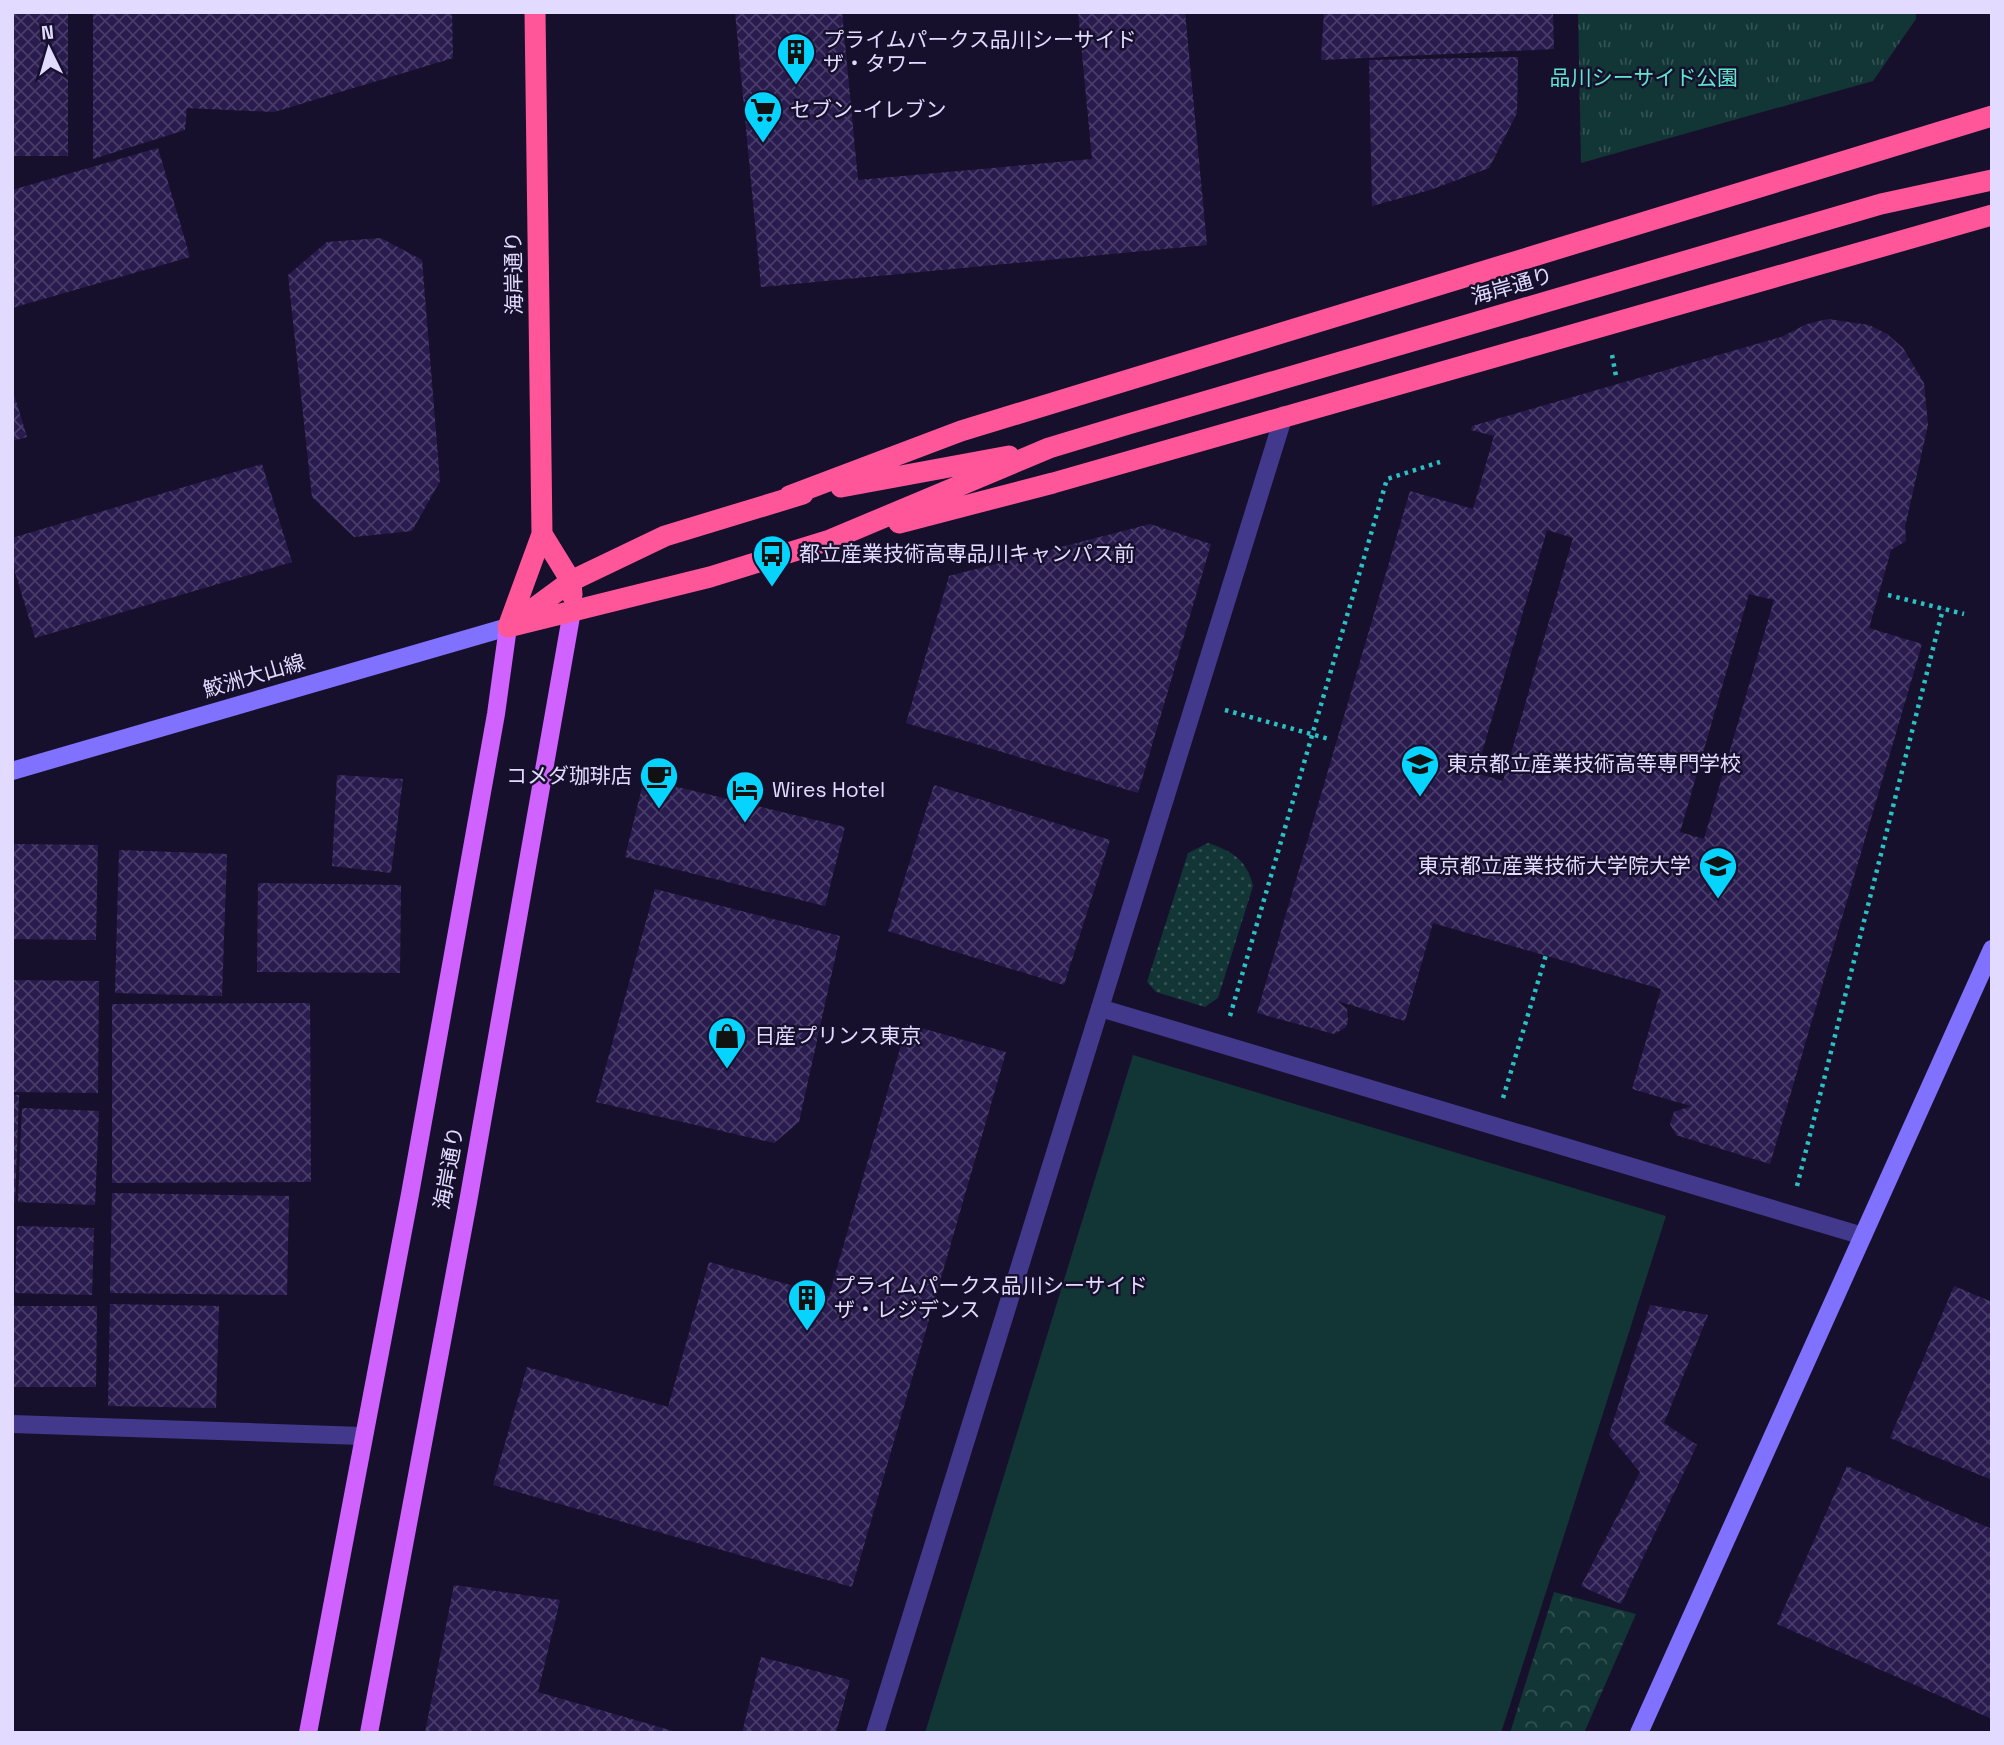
<svg xmlns="http://www.w3.org/2000/svg" width="2004" height="1745" font-family="'Space Grotesk','Noto Sans JP',sans-serif">
<style>
.grass{fill:url(#grass-dots)}
.forest{fill:url(#forest-crowns)}
.park{fill:url(#park-tufts)}
.garden{fill:#123536}
.building{fill:url(#building-cross-hatch);fill-rule:evenodd}
.lines{fill:none;stroke-linecap:round;stroke-linejoin:round}
.path{stroke:#2ac1c3;stroke-width:4.5;stroke-dasharray:3.5 5;stroke-linecap:butt}
.lane{stroke:#42398d;stroke-width:18}
.street{stroke:#42398d;stroke-width:18}
.secondary{stroke:#8072ff;stroke-width:18}
.primary{stroke:#d062ff;stroke-width:18}
.highway{stroke:#ff569a;stroke-width:21}
.labels{text-anchor:middle;stroke-width:5;stroke-linejoin:round;paint-order:stroke}
.poi-label{font-size:21px;fill:#e2dbff;stroke:#17102c;text-anchor:start}
.park-label{font-size:21px;fill:#5fe6cf;stroke:#17102c}
.street-label{font-size:21px;fill:#e2dbff;stroke:#17102c}
</style>
<defs>
<pattern id="grass-dots" width="8" height="8" patternUnits="userSpaceOnUse" patternTransform="scale(1.75)"><rect width="8" height="8" fill="#123536"/><path d="M2 2h.1M6 6h.1" fill="none" stroke="#345254" stroke-width="1.8" stroke-linecap="round"/></pattern>
<pattern id="forest-crowns" width="20" height="18" patternUnits="userSpaceOnUse" patternTransform="scale(1.75)"><rect width="20" height="18" fill="#123536"/><path d="M2 6a3 3 0 1 1 6 0M12 15a3 3 0 1 1 6 0" fill="none" stroke="#345254"/></pattern>
<pattern id="park-tufts" width="24" height="20" patternUnits="userSpaceOnUse" patternTransform="scale(1.75)"><rect width="24" height="20" fill="#123536"/><path d="M3 7l-1-3M5 7V3M7 7l1-3M15 17l-1-3M17 17v-4M19 17l1-3" fill="none" stroke="#345254"/></pattern>
<pattern id="building-cross-hatch" width="8" height="8" patternUnits="userSpaceOnUse" patternTransform="scale(1.75)"><rect width="8" height="8" fill="#291b4e"/><path d="M0 0l8 8M0 8l8-8" fill="none" stroke="#483c69"/></pattern>
</defs>
<rect width="100%" height="100%" fill="#17102c"/>
<path class="grass" d="M1208,843C1232,851 1247,860 1253,886L1218,998L1205,1007L1156,992L1147,982L1188,853Z"/>
<path class="forest" d="M1554,1592L1636,1614L1584,1733H1510Z"/>
<path class="park" d="M1578,12H1916V19L1873,81L1581,163Z"/>
<path class="garden" d="M1133,1055L1666,1216L1501,1733H925Z"/>
<path class="building" d="M12,12H68V156H12Z
M93,12H452L453,58L274,112L187,108L185,130L93,159Z
M735,12H842L858,180L1092,159L1078,12H1185L1207,245L761,287Z
M1324,12H1553L1554,49L1321,60Z
M1518,57L1517,113L1489,168L1430,190L1372,206L1369,60Z
M158,148L190,257L12,308V190Z
M381,238L422,260L440,481L412,531L354,537L312,497L288,275L327,242Z
M1828,319L1869,325L1887,334L1903,348L1924,383L1928,425L1905,527L1906,541L1891,550L1869,628L1922,644L1770,1164L1676,1135L1670,1124L1674,1112L1691,1106L1632,1089L1661,989L1433,923L1405,1021L1337,1001L1347,1009L1348,1022L1345,1028L1334,1034L1257,1013L1410,491L1473,509L1494,436L1471,430L1472,426L1781,337L1807,324ZM1547,530L1573,538L1503,781L1476,773ZM1749,594L1774,600L1704,839L1680,832Z
M12,388L27,437L12,441Z
M262,464L292,562L35,638L12,562V538Z
M1150,524L1211,544L1138,793L906,723L949,576Z
M337,775L403,779L391,873L332,866Z
M644,779L845,827L825,906L625,857Z
M934,785L1110,840L1064,985L888,931Z
M12,844L98,845L96,940L12,939Z
M119,850L227,854L222,996L115,993Z
M258,883L401,885L400,973L257,972Z
M655,889L840,936L799,1122L774,1143L596,1102Z
M12,980L99,981L98,1093L12,1092Z
M310,1003L311,1182L112,1183V1004Z
M907,1024L1006,1052L852,1587L493,1485L527,1367L668,1407L709,1262L829,1296Z
M12,1095H19L15,1202H12Z
M22,1108L99,1111L95,1205L18,1202Z
M112,1193L289,1196L287,1295L110,1293Z
M17,1226L94,1228L92,1295L15,1293Z
M1954,1286L1992,1302V1480L1890,1438Z
M110,1304L219,1306L216,1408L108,1406Z
M1650,1305L1708,1315L1664,1423L1697,1445L1621,1604L1581,1586L1640,1472L1609,1435Z
M12,1306H97L96,1387H12Z
M1847,1466L1992,1529V1719L1777,1624Z
M454,1585L560,1600L538,1692L680,1733H425Z
M761,1657L850,1680L836,1733H742Z"/>
<g class="lines">
<path class="path" d="M1612,355L1616,376
M1888,595L1964,614
M1225,710L1329,739
M1230,1016L1387,479L1440,462
M1503,1098L1546,955
M1797,1186L1943,609"/>
<path class="lane" d="M1100,1008L1863,1236"/>
<path class="street" d="M12,1424L362,1436
M875,1733L1284,415"/>
<path class="secondary" d="M12,771L508,627
M1639,1733L1992,949"/>
<path class="primary" d="M308,1733L410,1194L496,714L508,627
M369,1733L468,1202L572,611"/>
<path class="highway" d="M841,487L1009,456
M789,496L961,431L1992,116
M899,523L1053,483L1992,215
M542,534L571,581L572,595
M518,620L571,581L665,536L803,494
M508,627L710,577L830,540L1049,448L1125,425L1881,204L1992,180
M508,627L542,534L535,12"/>
</g>
<defs>
<g id="building-pin" transform="scale(2.0125)"><path d="M0 17L-7.5 6A9.5 9.5 0 1 1 7.5 6Z" fill="#07d3ff" stroke="#17102c"/><path d="M-4-6H4V6H1V3H-1V6H-4ZM-2.5-4.3h1.7v1.8h-1.7ZM.8-4.3h1.7v1.8H.8ZM-2.5-1h1.7V.8h-1.7ZM.8-1h1.7V.8H.8Z" fill="#111"/></g>
<g id="supermarket-pin" transform="scale(2.0125)"><path d="M0 17L-7.5 6A9.5 9.5 0 1 1 7.5 6Z" fill="#07d3ff" stroke="#17102c"/><path d="M-6-5.5h2.5l.6 2H6L4.5 2H-2.5L-4.4-4H-6ZM-1.5 3.2a1.3 1.3 0 1 0 .1 0ZM3 3.2a1.3 1.3 0 1 0 .1 0Z" fill="#111"/></g>
<g id="bus-pin" transform="scale(2.0125)"><path d="M0 17L-7.5 6A9.5 9.5 0 1 1 7.5 6Z" fill="#07d3ff" stroke="#17102c"/><path d="M-5-6H5V4H4V6H2V4H-2V6H-4V4H-5ZM-3.5-4V0h7V-4ZM-3.5 1.2v1.5H-2V1.2ZM2 1.2v1.5H3.5V1.2Z" fill="#111"/></g>
<g id="university-pin" transform="scale(2.0125)"><path d="M0 17L-7.5 6A9.5 9.5 0 1 1 7.5 6Z" fill="#07d3ff" stroke="#17102c"/><path d="M0-5L7-2L0 1L-7-2ZM-4 1L0 2.5L4 1V4Q0 6-4 4Z" fill="#111"/></g>
<g id="cafe-pin" transform="scale(2.0125)"><path d="M0 17L-7.5 6A9.5 9.5 0 1 1 7.5 6Z" fill="#07d3ff" stroke="#17102c"/><path d="M-5.5-4.5H6V0H3Q3 3.5 0 3.5H-2.5Q-5.5 3.5-5.5 0ZM3-3.2v2h1.7v-2ZM-6 4.5H4V6H-6Z" fill="#111"/></g>
<g id="hotel-pin" transform="scale(2.0125)"><path d="M0 17L-7.5 6A9.5 9.5 0 1 1 7.5 6Z" fill="#07d3ff" stroke="#17102c"/><path d="M-6-4.5h1.5V1H6V5H4.5V3h-9V5H-6ZM-4 0a1.8 1.8 0 1 1 3.6 0ZM.5 0V-2.5h3Q6-2.5 6 0Z" fill="#111"/></g>
<g id="shop-pin" transform="scale(2.0125)"><path d="M0 17L-7.5 6A9.5 9.5 0 1 1 7.5 6Z" fill="#07d3ff" stroke="#17102c"/><path d="M-5-2.5h2.3a2.7 3.5 0 0 1 5.4 0H5L5.5 6h-11ZM-1.5-2.5h3a1.5 2.3 0 0 0-3 0Z" fill="#111"/></g>
</defs>
<g fill-rule="evenodd">
<use href="#building-pin" x="796" y="52"/>
<use href="#supermarket-pin" x="763" y="110"/>
<use href="#bus-pin" x="772" y="554"/>
<use href="#university-pin" x="1420" y="764"/>
<use href="#cafe-pin" x="659" y="776"/>
<use href="#hotel-pin" x="745" y="790"/>
<use href="#university-pin" x="1718" y="866"/>
<use href="#shop-pin" x="727" y="1036"/>
<use href="#building-pin" x="807" y="1298"/>
</g>
<g class="labels">
<g class="poi-label">
<text x="823" y="47">プライムパークス品川シーサイド<tspan x="823" dy="24">ザ・タワー</tspan></text>
<text x="790" y="117">セブン-イレブン</text>
<text x="799" y="561">都立産業技術高専品川キャンパス前</text>
<text x="1447" y="771">東京都立産業技術高等専門学校</text>
<text x="632" y="783" text-anchor="end">コメダ珈琲店</text>
<text x="772" y="797">Wires Hotel</text>
<text x="1691" y="873" text-anchor="end">東京都立産業技術大学院大学</text>
<text x="754" y="1043">日産プリンス東京</text>
<text x="834" y="1293">プライムパークス品川シーサイド<tspan x="834" dy="24">ザ・レジデンス</tspan></text>
</g>
<g class="park-label">
<text x="1644" y="85">品川シーサイド公園</text>
</g>
<g class="street-label">
<text transform="translate(514 273) rotate(-91)" y="7">海岸通り</text>
<text transform="translate(1512 286) rotate(-16)" y="7">海岸通り</text>
<text transform="translate(254 676) rotate(-16)" y="7">鮫洲大山線</text>
<text transform="translate(449 1168) rotate(-80)" y="7">海岸通り</text>
</g>
</g>
<rect width="2004" height="1745" fill="none" stroke="#e2dbff" stroke-width="28"/>
<g transform="translate(49 49) rotate(355)" stroke="#17102c" stroke-width="5" paint-order="stroke">
<path d="M0-5L12 26L0 18L-12 26Z" fill="#e2dbff"/>
<text y="-10" font-size="19" font-weight="bold" text-anchor="middle" fill="#e2dbff">N</text>
</g>
</svg>
